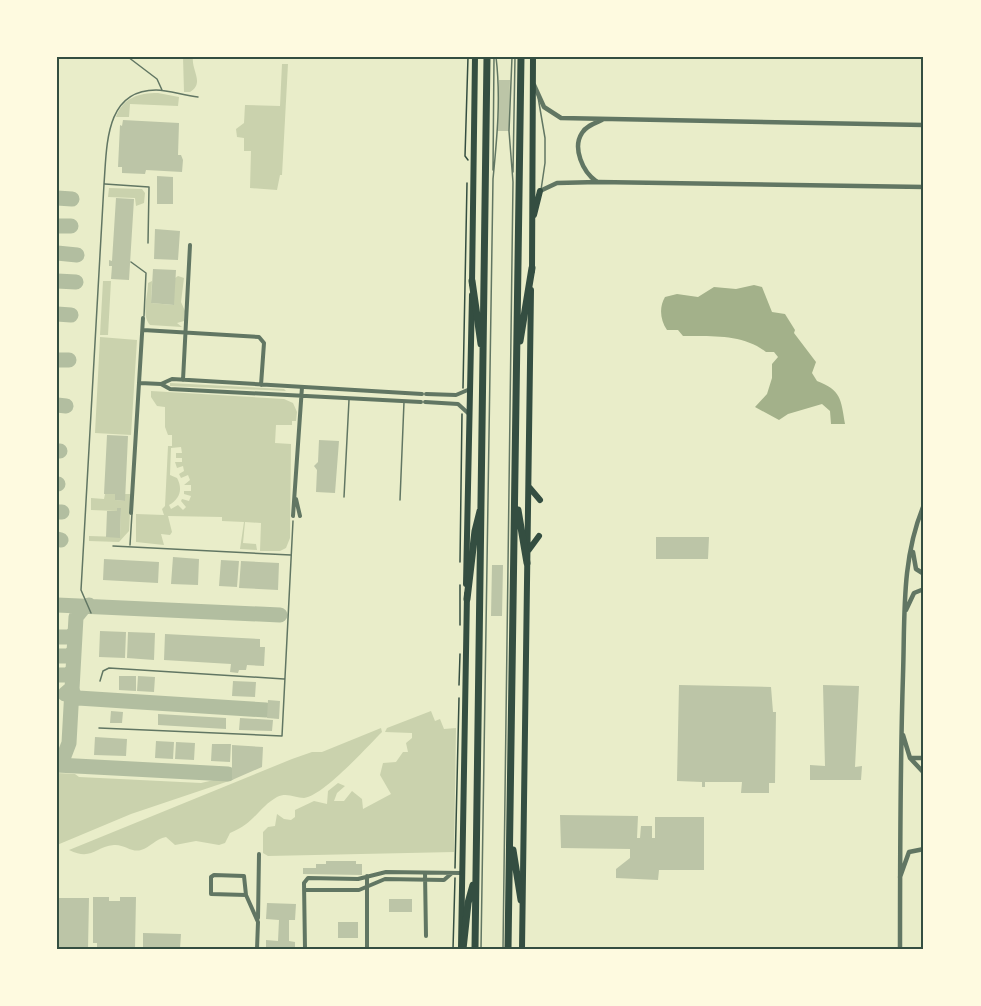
<svg xmlns="http://www.w3.org/2000/svg" width="981" height="1006" font-family="'Libre Baskerville',serif">
<style>
.green{fill:#cad2ad;fill-rule:evenodd}
.water{fill:#a3b18a}
.lines{fill:none;stroke-linecap:round;stroke-linejoin:round}
.taxiway{stroke:#b2bea0;stroke-width:15}
.building{fill:#bcc5a7}
.path{stroke:#344e41;stroke-width:1.5}
.service{stroke:#617663;stroke-width:1.5}
.minor{stroke:#617663;stroke-width:4}
.tertiary{stroke:#617663;stroke-width:4.5}
.trunk{stroke:#344e41;stroke-width:6}
.motorway{stroke:#344e41;stroke-width:7}
.neatline{fill:none;stroke:#344e41;stroke-width:2}
</style>
<rect width="100%" height="100%" fill="#e9edc9"/>
<path class="green" d="M183,57H193C191,70 205,83 190,92H184Z
M282,64H288L282,175H280L277,190L250,188L251,151H244V138L237,137L236,129L244,123L245,105L280,106Z
M158,93L179,97L178,106L130,104L129,117H116C123,98 138,93 158,93Z
M109,188L142,189L145,193L144,203L136,206L135,198L108,197Z
M178,276L184,278L181,302L185,311L184,321L177,323L182,327L150,325C141,315 148,296 148,283L152,281L151,303L173,305L175,278Z
M103,281H111L108,335H100Z
M100,337L137,340L131,435L95,433Z
M170,383L284,389L286,391L170,386Z
M151,391L284,399L293,403L297,412L296,421H292V425H276L275,443L291,444L290,538L286,548L280,551H260L261,523L245,522L243,543L256,544L257,550L240,549L244,522L222,521V517L168,516L172,532L170,535L161,534L164,545L136,542V514L164,515L162,509L165,506L168,446H172V435H168L165,427V407L157,406L151,397ZM181,447L182,453H176V458H182V462H175L177,468L183,466L184,471L179,474L181,478L188,475L190,480L184,485H191V491H184V494L191,496L189,501L182,499L181,501L186,507L183,510L178,505L171,509L169,505C180,499 183,489 177,478L170,475L171,448Z
M105,494H115V500L125,501V494H131L129,531L119,542L89,541V536L120,537L121,509L117,511L91,510V498L104,499Z
M431,711L435,721L440,719L444,729L456,728L454,852L268,856L263,853V832L268,827L275,826L277,814L284,819L291,820L295,817V810L314,801L327,804L328,791L338,783L345,786L337,793L334,801H344L352,791L362,799L363,809L391,794L380,775L383,763L396,762L403,752H408L406,743L412,738V733L385,732L387,728Z
M381,728L382,732C368,746 323,796 304,798C295,798 287,792 277,797C259,807 254,824 230,833L225,843L219,845L196,841L175,845L166,837C155,839 151,847 141,850C132,853 124,844 114,845C94,847 92,861 69,850L292,759L312,752H322Z
M57,773L75,774L79,777L201,783L227,777L232,780L131,814L57,845Z"/>
<path class="water" d="M754,285L762,287L772,312L785,314L795,330L794,333L816,362L812,373L817,381C841,390 841,399 845,424H831L830,411L822,404L788,414L779,420L755,407L767,394L772,378V364L778,357L774,352H766C744,334 710,336 683,336L678,330H667C660,320 659,307 665,297L677,294L698,297L714,287L736,289Z"/>
<g class="lines">
<path class="taxiway" d="M57,198L72,199
M57,226H71
M57,253L77,255
M57,281L76,282
M57,314L71,315
M57,360H69
M57,405L66,406
M57,451H60
M57,484H58
M57,512H62
M57,539L61,540
M57,605L280,615
M57,637H70L75,632
M57,656H69L74,651
M57,675H68L73,670
M65,694L72,688L73,694L78,698L266,710
M57,762L64,756L69,743L76,617L84,607L89,605
M57,765L228,774"/>
</g>
<path class="building" d="M499,80H510L509,131H498Z
M123,120L179,123L178,155H181L183,160L182,172L146,170L145,174L122,173V167H118L120,125L122,126Z
M157,176L173,177V204H157Z
M116,198L134,199L129,280L111,279L112,266H109V260L112,261Z
M155,229L180,231L178,260L154,259Z
M153,269L176,270L174,305L151,303Z
M107,435L128,436L125,501L115,500V494H104Z
M319,440L339,441L335,493L316,492L317,470L314,466L318,462Z
M117,508H121L120,538L106,537L107,511H117Z
M656,537H709L708,559H656Z
M173,557L199,559L198,585L171,584Z
M104,559L159,562L158,583L103,580Z
M221,560L239,561L237,587L219,586Z
M241,561L279,563L278,590L239,588Z
M492,565H503L502,616H491Z
M100,631L126,632L125,658L99,657Z
M128,632L155,633L154,660L127,658Z
M165,634L260,639V647H265L264,666L247,665L246,670H239L238,673L230,672L231,664L164,660Z
M119,676H136V691L119,690Z
M138,676L155,677L154,692L137,691Z
M233,681L256,682L255,697L232,696Z
M679,685L771,687L773,712H776L775,783H769V793H741L742,782H705V787H702V782L677,781Z
M823,685L859,686L855,767L862,766L861,780H810V765L825,766Z
M268,700L280,701L279,719L267,718Z
M111,711L123,712L122,723H110Z
M158,714L226,718V729L158,725Z
M240,718L273,720L272,731L239,730Z
M95,737L127,739L126,756L94,755Z
M156,741L174,742L173,759L155,758Z
M176,742L195,743L194,760L175,759Z
M212,744H231L230,762L211,761Z
M232,745L263,747L262,767L232,780Z
M560,815L638,816L637,838H640L641,826H652V838H655V817H704V870H659L658,880L616,878V869L630,858V849L561,848Z
M326,861H356V864H362V875L303,874V868H316V864H326Z
M93,897H109V901H120V897H136L135,949H97V943H93Z
M57,898H89L88,949H57Z
M389,899H412V912H389Z
M267,903L296,904L295,920H289V941L295,942V949H266V940L278,941L279,920L266,919Z
M338,922H358V938H338Z
M143,933L181,934L180,949H143Z"/>
<g class="lines">
<path class="path" d="M468,160L465,156L468,57
M463,388L467,183
M460,562L462,414
M460,585V625
M459,685L460,654
M455,868L459,698
M453,949L455,878"/>
<path class="service" d="M128,57L157,79L162,90
M538,97L545,138V163L541,190
M493,170L494,57
M513,172L515,57
M105,184L149,187L148,243
M131,262L146,273L144,316
M344,497L349,400
M400,500L404,402
M130,545L132,513
M113,546L291,555
M91,613L81,590L104,184C107,145 105,90 156,90C170,90 184,96 198,97
M100,681L103,671L109,668L284,679
M99,728L282,736L293,521
M481,949L493,179C497,138 501,98 496,57
M503,949L513,182L509,131L512,57"/>
<path class="minor" d="M143,330L259,337L264,343L261,385
M183,380L190,245
M140,383L161,384L172,379L422,394
M161,384L170,389L421,402
M426,394L456,395L470,389
M425,402L458,404L469,414
M296,499L300,516
M131,513L143,318
M293,516L302,387
M425,873L426,936
M304,890H359L385,879L444,880L452,873
M246,895L211,894V877L214,875L244,876L246,895L258,922L257,949
M258,918L259,854
M305,949L304,883L308,878L358,879L386,872L461,873
M367,949V876"/>
<path class="tertiary" d="M534,85L544,107L561,118L924,125
M596,181C583,172 572,148 582,133C586,126 595,123 602,120
M540,191L557,183L598,182L924,187
M913,552L916,569L924,574
M906,610L914,593L924,589
M903,735L910,758L924,773
M910,758H924
M900,877L909,852L924,849
M900,949C900,858 900,767 903,675C905,618 901,558 924,505"/>
<path class="trunk" d="M534,215L540,191
M532,271L533,57
M472,284L475,57
M529,487L540,500
M528,551L539,536
M466,584L472,295
M461,947L467,594
M522,949L531,290"/>
<path class="motorway" d="M472,281L481,344
M520,341L532,268
M518,510L527,563
M467,599L475,531L480,511
M513,850L521,900
M463,949L468,903L473,885
M475,949L487,57
M508,949L521,57"/>
</g>
<rect width="981" height="1006" fill="none" stroke="#fefae0" stroke-width="117"/>
<rect x="58" y="58" width="864" height="890" class="neatline"/>
</svg>
